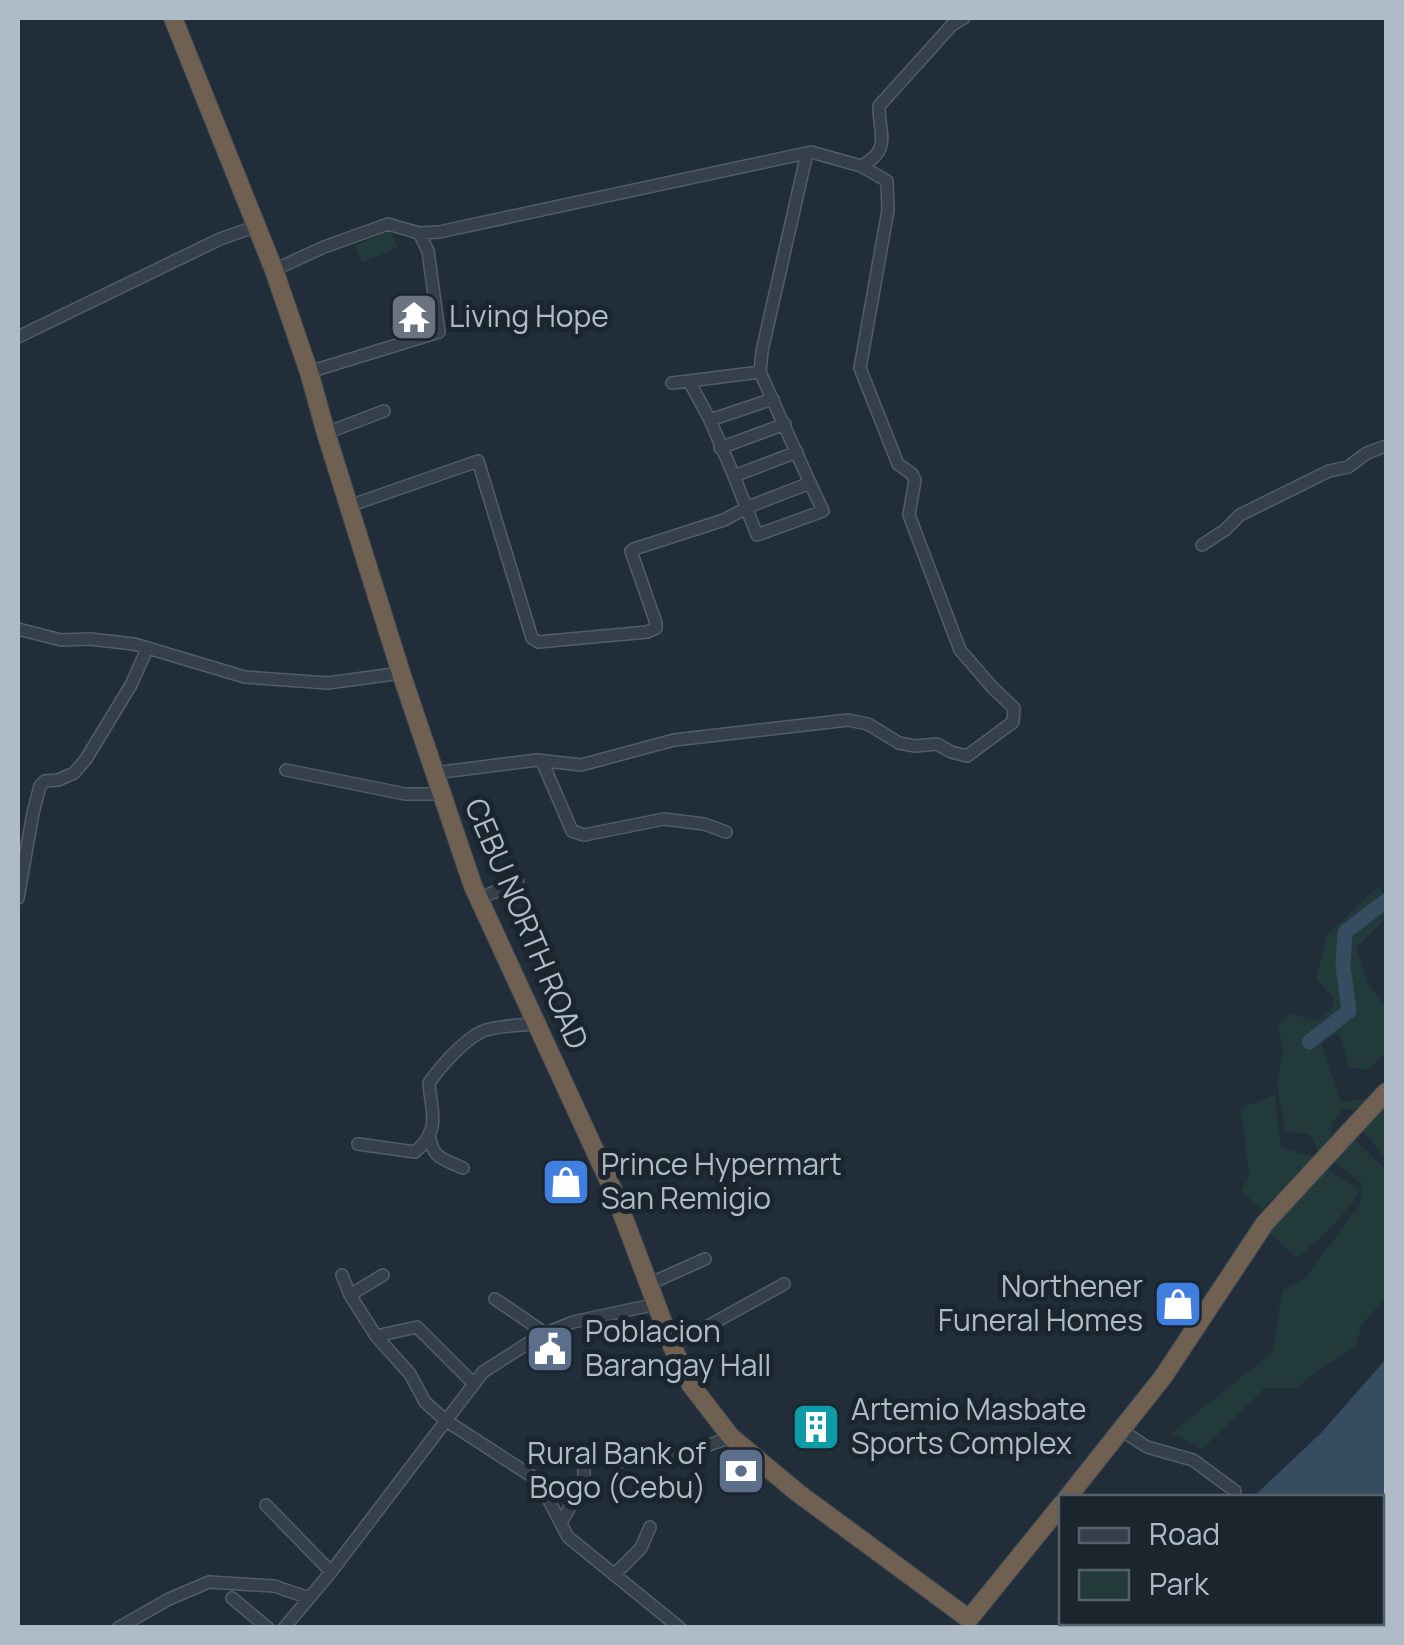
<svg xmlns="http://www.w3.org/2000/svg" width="1404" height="1645" font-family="Manrope,sans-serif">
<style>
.green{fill:#233a3a}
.water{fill:#354c61}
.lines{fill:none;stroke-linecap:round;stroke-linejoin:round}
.river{stroke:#354c61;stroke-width:15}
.minor-casing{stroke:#525e67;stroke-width:14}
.highway-casing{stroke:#3f4b54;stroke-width:20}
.minor{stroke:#35404a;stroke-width:11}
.highway{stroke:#706052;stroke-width:18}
.labels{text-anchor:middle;stroke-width:10;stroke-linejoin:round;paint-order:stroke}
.poi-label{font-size:30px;fill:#afbbc6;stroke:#1a252e;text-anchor:start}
.street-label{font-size:30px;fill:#afbbc6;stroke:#1a252e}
</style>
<rect width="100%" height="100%" fill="#212e39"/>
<path class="green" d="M390,230L398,247L362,263L355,246Z
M1379,886L1386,898V918L1356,948L1370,987L1386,1009V1052L1367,1070L1349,1067L1339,1033L1321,1043L1341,1102L1370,1098L1359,1108L1342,1110L1332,1122L1331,1139L1320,1153L1309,1134L1285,1132L1277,1083L1283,1053L1278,1025L1290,1013L1317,1021L1332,1008L1334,998L1316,979L1327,935Z
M1275,1095L1281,1148L1315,1157L1262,1209L1241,1191L1250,1176L1240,1108Z
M1386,1104V1159L1362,1130Z
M1354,1139L1383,1167L1386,1177V1297L1361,1326L1356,1347L1328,1364L1295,1388H1265L1202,1449L1172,1433L1273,1352L1282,1290L1304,1279L1360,1204L1362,1184L1332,1160Z
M1322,1166L1361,1190L1334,1225L1297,1258L1267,1231Z"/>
<path class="water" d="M1386,1359V1627H1158L1162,1622H1382V1498L1253,1497L1321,1433Z"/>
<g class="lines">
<path class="river" d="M1309,1042L1349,1011L1343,966L1345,932L1386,901"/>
<g class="minor-casing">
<path id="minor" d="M274,270L324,247L388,224L419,233L439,232L811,152L861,166C892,150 879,135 879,106L952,25L964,18
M18,337L220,239L257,226
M309,372L439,332L428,251L419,233
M689,381L760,372
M672,383L689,381L710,420L734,476L757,535L823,511L810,483
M710,420L773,399
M326,433L384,411
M720,448L785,424
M734,476L797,452
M349,506L478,461L532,638L538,642L647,632L656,628V623L631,551L634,549L724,520L748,507L810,483L760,372L762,351L807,153
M1202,545L1225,530L1240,515L1329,471L1348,467L1367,453L1386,446
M18,629L61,640L90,639L134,644L245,677L328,683L401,673
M542,761L572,831L584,835L664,819L704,824L726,832
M286,770L405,794H441
M434,773L537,760L581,765L674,740L848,720L868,724L899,743L915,746L937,744L951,752L967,756L1013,722L1014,708L992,687L960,650L909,515L915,480L912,474L898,464L860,368L888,210L887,181L861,166
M18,898L33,813L40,786L45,781L58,780L74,773L86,759L131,685L147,649
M479,898L518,883
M429,1134C433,1159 441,1158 463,1168
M358,1144L415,1152C442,1130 431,1111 429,1083C440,1067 463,1041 481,1032C494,1026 521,1025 537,1024
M342,1275L350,1295L376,1336L410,1374L425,1402L445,1420L533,1477L543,1489L568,1537L680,1628
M649,1284L705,1259
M350,1295L383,1275
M495,1299L545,1333
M376,1336L417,1327L474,1384
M672,1346L784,1284
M1121,1430L1147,1447L1193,1460L1235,1491
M613,1462L690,1452L731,1437
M266,1505L331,1572
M561,1523L584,1481V1470
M614,1575L641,1548L650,1527
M232,1598L268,1628
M118,1628L169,1599L209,1582L274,1586L309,1598
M284,1628L331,1572L483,1372L541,1335L573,1322L657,1304"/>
</g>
<g class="highway-casing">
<path id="highway" d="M173,18L274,270L309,372L326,433L401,673L473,886L614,1192L672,1346L691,1385L731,1437L798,1493L969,1619L1062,1504
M1067,1498L1163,1377L1265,1223L1386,1092"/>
</g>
<use href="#minor" class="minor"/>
<use href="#highway" class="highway"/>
</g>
<defs>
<g id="temple-square" transform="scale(2.5)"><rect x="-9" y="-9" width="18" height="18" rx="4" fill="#6b7280" stroke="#1a252e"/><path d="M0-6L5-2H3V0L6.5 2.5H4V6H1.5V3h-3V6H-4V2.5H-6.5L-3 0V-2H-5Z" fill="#fff"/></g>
<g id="shop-square" transform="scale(2.5)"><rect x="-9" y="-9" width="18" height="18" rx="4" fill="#3f7fe0" stroke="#1a252e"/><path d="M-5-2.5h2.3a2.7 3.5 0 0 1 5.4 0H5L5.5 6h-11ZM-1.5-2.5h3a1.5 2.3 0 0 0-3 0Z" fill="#fff"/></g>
<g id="civic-square" transform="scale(2.5)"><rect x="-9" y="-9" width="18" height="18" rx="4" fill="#5c6f8a" stroke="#1a252e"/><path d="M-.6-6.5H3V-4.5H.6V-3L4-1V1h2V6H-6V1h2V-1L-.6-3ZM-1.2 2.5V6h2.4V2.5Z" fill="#fff"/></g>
<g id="building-square" transform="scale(2.5)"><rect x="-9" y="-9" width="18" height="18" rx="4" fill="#0f9aa8" stroke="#1a252e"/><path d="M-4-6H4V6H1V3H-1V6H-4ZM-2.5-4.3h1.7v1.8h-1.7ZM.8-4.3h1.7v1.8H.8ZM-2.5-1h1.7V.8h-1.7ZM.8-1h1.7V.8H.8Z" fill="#fff"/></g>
<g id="bank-square" transform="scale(2.5)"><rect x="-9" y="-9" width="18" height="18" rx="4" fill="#5c6f8a" stroke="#1a252e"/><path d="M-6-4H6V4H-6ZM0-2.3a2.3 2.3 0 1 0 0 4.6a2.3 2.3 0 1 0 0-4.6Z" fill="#fff"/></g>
</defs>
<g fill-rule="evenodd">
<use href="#temple-square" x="414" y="317"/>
<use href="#shop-square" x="566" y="1182"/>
<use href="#shop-square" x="1178" y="1304"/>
<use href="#civic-square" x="550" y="1349"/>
<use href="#building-square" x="816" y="1427"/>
<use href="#bank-square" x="741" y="1471"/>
</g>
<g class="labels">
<g class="poi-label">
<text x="449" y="327">Living Hope</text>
<text x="601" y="1175">Prince Hypermart<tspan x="601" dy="34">San Remigio</tspan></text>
<text x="1143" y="1297" text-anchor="end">Northener<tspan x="1143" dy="34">Funeral Homes</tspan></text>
<text x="585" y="1342">Poblacion<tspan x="585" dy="34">Barangay Hall</tspan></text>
<text x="851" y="1420">Artemio Masbate<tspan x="851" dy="34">Sports Complex</tspan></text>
<text x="706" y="1464" text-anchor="end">Rural Bank of<tspan x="706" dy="34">Bogo (Cebu)</tspan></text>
</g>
<g class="street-label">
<text transform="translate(526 924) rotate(67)" y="10">CEBU NORTH ROAD</text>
</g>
</g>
<rect width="1404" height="1645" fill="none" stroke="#afbbc6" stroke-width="40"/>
<rect x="1059" y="1495" width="325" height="130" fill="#1a252e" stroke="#56616b" stroke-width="2.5"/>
<rect x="1079" y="1528" width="50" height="15" fill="#35404a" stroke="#56616b" stroke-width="2.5"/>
<text x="1149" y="1545" font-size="30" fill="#afbbc6">Road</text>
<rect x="1079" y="1570" width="50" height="30" fill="#233a3a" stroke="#56616b" stroke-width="2.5"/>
<text x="1149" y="1595" font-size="30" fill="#afbbc6">Park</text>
</svg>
